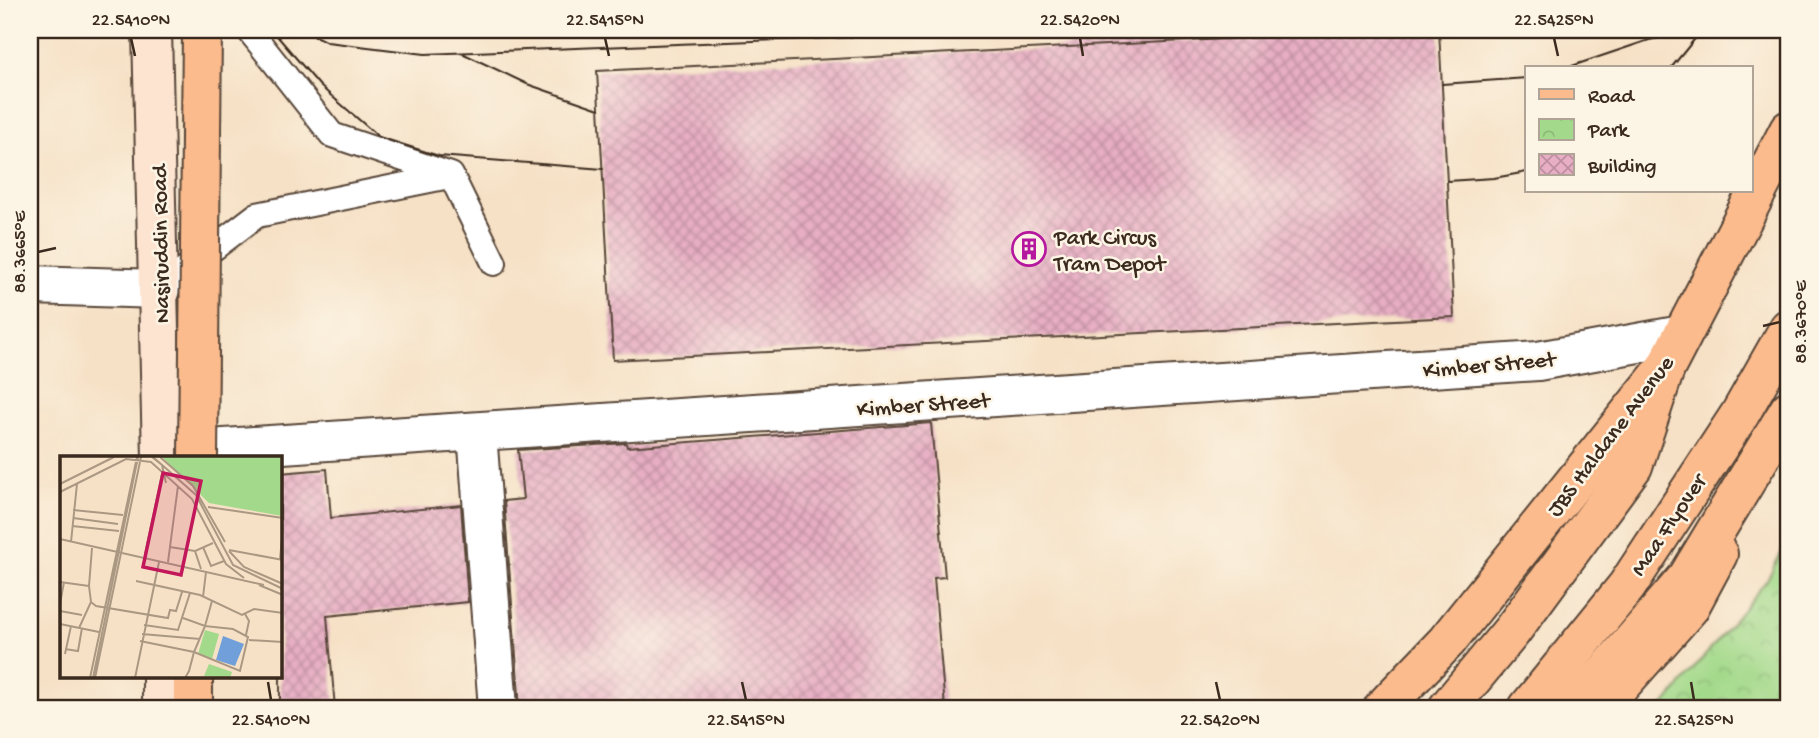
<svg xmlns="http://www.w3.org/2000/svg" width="1819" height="738" font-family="'Gochi Hand',sans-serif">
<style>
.park{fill:url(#park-crowns);stroke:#6f8254;stroke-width:2}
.building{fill:url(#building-cross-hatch)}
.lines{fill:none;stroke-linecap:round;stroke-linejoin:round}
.service-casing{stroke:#574537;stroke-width:28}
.minor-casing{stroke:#574537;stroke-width:42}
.secondary-casing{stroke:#574537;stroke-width:42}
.primary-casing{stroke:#574537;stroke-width:42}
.trunk-casing{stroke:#574537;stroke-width:42}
.motorway-casing{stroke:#574537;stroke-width:42}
.service{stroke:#fff;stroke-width:24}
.minor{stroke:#fff;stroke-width:38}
.secondary{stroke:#fde4d1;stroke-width:38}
.primary{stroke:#fbbb8d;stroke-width:38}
.trunk{stroke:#fbbb8d;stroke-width:38}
.motorway{stroke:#fbbb8d;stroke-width:38}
.tram{stroke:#3b2a1e;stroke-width:2}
.motorway-bridge-casing{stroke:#574537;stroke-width:42;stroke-linecap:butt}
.motorway-bridge{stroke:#fbbb8d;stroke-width:38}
.ticks{fill:none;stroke:#3b2a1e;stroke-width:2.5}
.labels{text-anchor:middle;stroke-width:5;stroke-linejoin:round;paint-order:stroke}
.poi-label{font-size:23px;fill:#3b2a1e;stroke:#fcf5e5;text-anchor:start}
.street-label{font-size:23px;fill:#3b2a1e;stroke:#fcf5e5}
.inset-road{fill:none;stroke:#ab9883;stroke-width:2}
.view{fill:#c2185b;fill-opacity:0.15;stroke:#c2185b;stroke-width:3.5}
.inset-edge{fill:none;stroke:#3b2a1e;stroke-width:3.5}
.neatline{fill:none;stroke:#3b2a1e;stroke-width:2.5}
.ticks-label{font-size:18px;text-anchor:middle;fill:#3b2a1e}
</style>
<defs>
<pattern id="park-crowns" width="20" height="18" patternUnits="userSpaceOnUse" patternTransform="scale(1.75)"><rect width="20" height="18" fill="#a3d98a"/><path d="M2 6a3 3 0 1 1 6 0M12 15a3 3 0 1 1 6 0" fill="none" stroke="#8dba77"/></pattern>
<pattern id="building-cross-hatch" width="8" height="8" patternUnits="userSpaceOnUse" patternTransform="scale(1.75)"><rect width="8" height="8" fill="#e8aec4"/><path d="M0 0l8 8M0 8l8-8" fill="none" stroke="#bd8e9f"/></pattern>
</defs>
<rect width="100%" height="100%" fill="#fcf5e5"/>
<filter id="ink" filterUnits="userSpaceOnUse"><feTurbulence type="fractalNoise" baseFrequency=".0143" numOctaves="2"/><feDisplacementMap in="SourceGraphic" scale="14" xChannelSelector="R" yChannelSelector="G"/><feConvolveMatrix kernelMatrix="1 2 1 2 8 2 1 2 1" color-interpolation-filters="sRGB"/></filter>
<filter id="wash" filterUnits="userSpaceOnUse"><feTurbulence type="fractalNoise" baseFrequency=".00686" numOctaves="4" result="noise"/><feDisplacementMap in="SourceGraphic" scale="28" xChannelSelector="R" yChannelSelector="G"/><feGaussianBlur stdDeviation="1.57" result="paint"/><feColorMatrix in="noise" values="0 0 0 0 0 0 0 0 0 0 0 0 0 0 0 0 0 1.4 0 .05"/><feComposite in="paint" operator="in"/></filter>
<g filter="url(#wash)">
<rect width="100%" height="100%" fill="#f6e1c6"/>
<path class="park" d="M1789,538V708H1662L1767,580Z"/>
<g id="blocks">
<path class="building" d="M1404,30H1439L1454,317L613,360L597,71Z
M931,423L945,577L934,578L945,708H520L504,501L523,499L518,450L626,443L627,447Z
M327,469L331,518L461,505L468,602L327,616L335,708H280V473Z"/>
</g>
</g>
<g filter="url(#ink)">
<use href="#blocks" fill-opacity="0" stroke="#574537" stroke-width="2"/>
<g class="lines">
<g class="service-casing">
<path id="service" d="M249,30L332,135L451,175L494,263
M160,289L257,215L449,176"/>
</g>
<g class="minor-casing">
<path id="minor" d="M30,285L160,289
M477,433L498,708
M164,452L1538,361L1682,335"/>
</g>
<g class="secondary-casing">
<path id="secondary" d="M152,30L162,458
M162,677V708"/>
</g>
<g class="primary-casing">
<path id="primary" d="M1383,708L1447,641L1665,369L1789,130
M1600,708L1689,608L1718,554"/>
</g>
<g class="trunk-casing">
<path id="trunk" d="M1448,708L1511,632L1633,466L1665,369
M1528,708L1627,586L1740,414L1789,328"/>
</g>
<g class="motorway-casing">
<path id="motorway" d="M193,708V677
M1575,708L1687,578L1789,410"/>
</g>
<use href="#service" class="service"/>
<use href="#minor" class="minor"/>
<use href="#secondary" class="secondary"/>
<use href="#primary" class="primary"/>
<use href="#trunk" class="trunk"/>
<use href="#motorway" class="motorway"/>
<path class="tram" d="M272,30L320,86L379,137L439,156L603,169
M303,30L327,42L425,54L1029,30
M464,54L527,84L599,109
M1566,68L1649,40L1698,30
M1671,68L1698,35L1713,30
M1442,84L1527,78
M1447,181L1494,178L1527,172"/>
<g class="motorway-bridge-casing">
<path id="motorway-bridge" d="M198,458L202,30"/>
</g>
<use href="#motorway-bridge" class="motorway-bridge"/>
</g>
</g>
<path class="ticks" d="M131,38L135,56M605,38L609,56M1080,38L1083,56M1554,38L1558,56M38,252L56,248M1763,326L1780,322M268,682L271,700M742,682L746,700M1216,682L1220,700M1691,682L1694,700"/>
<defs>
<g id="building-ring" transform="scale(1.75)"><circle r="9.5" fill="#fcf5e5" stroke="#b5179e" stroke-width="1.5"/><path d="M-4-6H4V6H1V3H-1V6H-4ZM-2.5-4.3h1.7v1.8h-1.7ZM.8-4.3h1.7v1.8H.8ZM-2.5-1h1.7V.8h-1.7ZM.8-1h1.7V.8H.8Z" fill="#b5179e"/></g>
</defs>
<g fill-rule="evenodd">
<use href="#building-ring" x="1029" y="249"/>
</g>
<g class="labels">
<g class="poi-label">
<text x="1054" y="244">Park Circus<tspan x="1054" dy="26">Tram Depot</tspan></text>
</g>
<g class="street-label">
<text transform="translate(159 244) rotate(-91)" y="8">Nasiruddin Road</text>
<text transform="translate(1489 363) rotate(-5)" y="8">Kimber Street</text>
<text transform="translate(923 403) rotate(-4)" y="8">Kimber Street</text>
<text transform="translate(1609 435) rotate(-53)" y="8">JBS Haldane Avenue</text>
<text transform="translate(1667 524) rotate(-56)" y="8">Maa Flyover</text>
</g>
</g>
<g transform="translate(60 456)">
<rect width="222" height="222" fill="#f6e1c6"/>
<path d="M102,1H222V60L149,47ZM145,174L159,178L152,203L138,198ZM149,208L172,216L170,222L144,220Z" fill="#a3d98a"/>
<path d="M163,180L184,188L175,210L156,204Z" fill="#709fd9"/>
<path class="inset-road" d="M92,1L102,9L106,27M93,1L136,39L173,109L223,133M100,1L133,30L165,86M0,28L54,1M0,36L66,3L91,6L132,43L166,108L184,122M148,51L223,62M13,54L63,59M13,62L58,68M12,70L59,75M0,83L204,129M11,86L17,28M110,91L135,95M143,91L151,110L164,105M32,92L29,130L31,146L36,150L108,162L110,154L116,155L122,136M169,94L223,104M169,95L184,111L223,128M85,98L102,18M220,103L223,71M108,106L118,30M141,113L135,95L153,87M76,125L140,139L182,159L194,153L223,157M0,126L29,130M199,129L223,139M143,141L146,116M0,148L4,126M0,155L22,159M185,158L189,165L186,179M123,162L145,170L152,145M0,168L39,176M84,169L118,174L130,137M19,172L31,146M82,178L140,183M189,184L223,186M80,185L134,196L180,215L188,181L173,173L145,170L134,196L129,215L125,222M5,193L18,195L22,172M5,198L11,170M30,222L77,1M33,222L78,1M35,222L81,1M75,222L99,106"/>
<path class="view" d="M103,17L141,25L121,119L83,111Z"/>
<rect width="222" height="222" class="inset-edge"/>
</g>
<rect width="1819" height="738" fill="none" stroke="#fcf5e5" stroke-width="77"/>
<rect x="1525" y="66" width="228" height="126" fill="#fcf5e5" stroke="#afa495" stroke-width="2"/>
<rect x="1539" y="89" width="35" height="10" fill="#fbbb8d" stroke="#afa495" stroke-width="2"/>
<text x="1588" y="102" font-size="21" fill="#3b2a1e">Road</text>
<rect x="1539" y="119" width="35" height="21" fill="url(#park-crowns)" stroke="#afa495" stroke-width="2"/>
<text x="1588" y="136" font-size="21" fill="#3b2a1e">Park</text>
<rect x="1539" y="154" width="35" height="21" fill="url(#building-cross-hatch)" stroke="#afa495" stroke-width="2"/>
<text x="1588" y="172" font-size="21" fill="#3b2a1e">Building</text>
<rect x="38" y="38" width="1742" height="662" class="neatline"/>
<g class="ticks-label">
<text x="131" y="25">22.5410°N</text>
<text x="605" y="25">22.5415°N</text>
<text x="1080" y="25">22.5420°N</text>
<text x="1554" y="25">22.5425°N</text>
<text transform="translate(19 252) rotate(-90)" y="6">88.3665°E</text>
<text transform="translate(1800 322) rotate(-90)" y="6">88.3670°E</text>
<text x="271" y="725">22.5410°N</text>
<text x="746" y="725">22.5415°N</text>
<text x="1220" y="725">22.5420°N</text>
<text x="1694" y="725">22.5425°N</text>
</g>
</svg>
